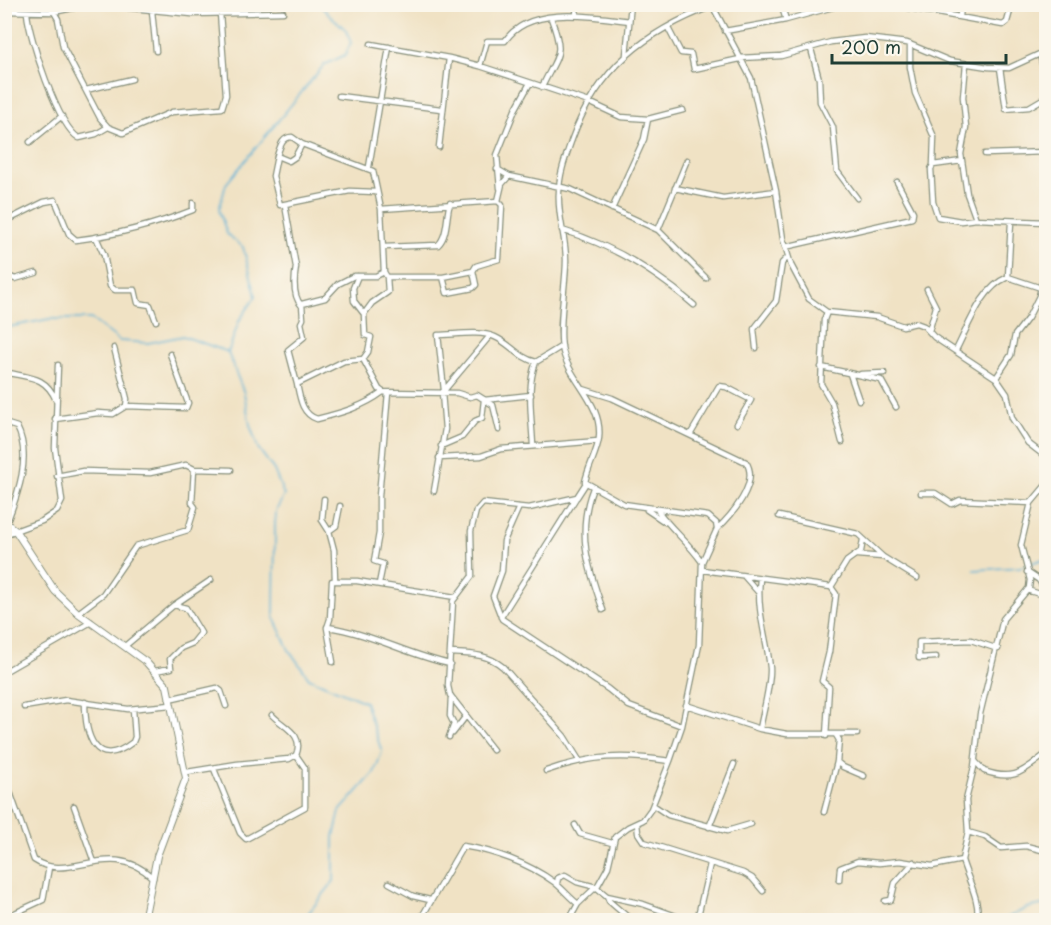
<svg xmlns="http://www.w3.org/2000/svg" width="1051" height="925" font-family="'Playpen Sans',sans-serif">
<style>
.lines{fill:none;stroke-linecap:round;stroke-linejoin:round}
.stream{stroke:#5bb1d7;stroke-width:1.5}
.minor-casing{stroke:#88907c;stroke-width:7}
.tertiary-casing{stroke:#88907c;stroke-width:8}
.minor{stroke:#fff;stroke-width:4.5}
.tertiary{stroke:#fff;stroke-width:6}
</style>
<rect width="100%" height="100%" fill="#fbf7ec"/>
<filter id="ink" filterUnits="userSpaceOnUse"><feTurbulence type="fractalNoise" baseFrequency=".0167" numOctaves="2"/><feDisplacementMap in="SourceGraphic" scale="12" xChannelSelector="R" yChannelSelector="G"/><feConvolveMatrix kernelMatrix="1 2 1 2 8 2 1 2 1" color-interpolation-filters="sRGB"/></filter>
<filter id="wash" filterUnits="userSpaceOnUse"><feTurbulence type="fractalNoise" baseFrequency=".008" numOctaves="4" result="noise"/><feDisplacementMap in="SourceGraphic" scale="24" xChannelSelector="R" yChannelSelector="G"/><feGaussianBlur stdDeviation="1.35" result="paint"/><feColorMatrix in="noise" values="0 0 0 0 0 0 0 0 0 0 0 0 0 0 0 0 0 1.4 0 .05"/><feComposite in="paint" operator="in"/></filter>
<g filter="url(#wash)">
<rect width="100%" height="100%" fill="#f0e2c4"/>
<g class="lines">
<path class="stream" d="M4,328L49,319H91L120,341L148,343L183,336L228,352
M974,570L1020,567L1046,558
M303,920L334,881V837L340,811L374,773L382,752L365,702L309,678L289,650L274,618L275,525L276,511L284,495L274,470L258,448L250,425L244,393L228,353L239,321L256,296L243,247L227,234L219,210L226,184L324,65L345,55L351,43L346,30L318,4
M1003,920L1027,908L1046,904"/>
</g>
</g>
<g filter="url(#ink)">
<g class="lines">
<g class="minor-casing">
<path id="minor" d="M91,4L192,14L283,12
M454,4L486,6
M781,4L786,20
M888,4L1003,25L1007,22L1012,4
M712,5L751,78L776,191L783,239L791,265L809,299L827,312L877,317L903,326L916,323L924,326L934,337L996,378L1007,394L1012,418L1028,443L1046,457
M4,11L54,12L91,4
M152,11L156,51
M54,12L58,19L63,47L100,118L108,127L123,133L172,112L222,108L226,95L220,13
M27,13C29,37 58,127 79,138L96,134L108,127
M576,15L577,4
M960,17L961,4
M668,28L681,53L691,54L694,69L740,59
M725,31L786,20L844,4
M371,44L449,58L480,66L589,102L621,117L648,119L683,110
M910,44V67L915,93L934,137L933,165L931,169L933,202L938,217L961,221L976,219L1046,222
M811,49L819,79L820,102L833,127L837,171L857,198
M1040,54L1046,81
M626,55L631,4
M739,58L781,56L831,42L865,38L907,43L950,61L988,67L1009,68L1046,51
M966,64L963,97L966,127L961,154L967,194L976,219
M480,66L487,41H505C529,5 591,16 629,21
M1000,68L1006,109L1029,107L1046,97
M542,87C558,53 565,56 551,18
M86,90L132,79
M339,96L441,109
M30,142L62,116
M302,144L295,157L289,161L277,156C280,147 282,137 292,137L302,144L373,171L381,209L384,272L387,277L388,292L372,303L364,314
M439,147L449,58
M985,154L1046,152
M277,156L273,176L280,205L350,191L376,192
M933,165L962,161
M369,167L389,47
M497,169L509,176L570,189L658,230L706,278
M500,188L497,155L515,110L530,83
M675,188L723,198L776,191
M285,205L296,267C294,279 293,296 301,305
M381,209L498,201
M612,209L644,139L648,119
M4,222L44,202L55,200L69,234L76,240C116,235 155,225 193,210V203
M562,230C612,245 655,271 694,305
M658,230L687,160
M96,237L104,255L110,286L115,290H135L138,303L150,305L156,321
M384,247L438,245C448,236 446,216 450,203
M785,247L912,218L913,212L897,182
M4,274L15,279L36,273
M358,276L353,288L354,301L364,314L365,335L371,337L368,352L363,359L344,361L297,384C300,399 302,414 317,419C341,413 363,407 383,392
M387,277H443L473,271L476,266L499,259L502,205L498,201L502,184L509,176
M443,277L447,293L473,288L476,285L473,271
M1008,277L1041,288
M927,289L936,307L929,331
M827,312L824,320L821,384L832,403L842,442
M114,348L127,399L126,406
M756,348L754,329L776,301L782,263L788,257
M956,350C969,325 981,288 1008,277L1011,222
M363,359L379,389L383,392L457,393L470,397L477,395L493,405L499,430
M821,367L881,380L896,407
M4,372C29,378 45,375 56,400
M850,374L859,400
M861,374L884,373
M996,378L1011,355L1015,335L1028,318L1039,296L1044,274L1046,233
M297,384L288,350L304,337L301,323L303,319L302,304L325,298L338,284L354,276H376L384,272
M583,389L612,398L746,462C760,483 731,516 717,529
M444,390L438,335C455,335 479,330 495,337C511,344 517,357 536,362L562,346
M484,400L531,395
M55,419L98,413L113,414L126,406L186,408L188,403L170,354
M4,423L17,427C32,456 18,494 7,522
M690,435L719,386L726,387L751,400L737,424
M441,446L462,437L475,421L482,418L484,400
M533,446C532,419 526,387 536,362
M439,458L481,456L501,449L598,441
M57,476L83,471L150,473L186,465L194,469L231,470
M593,488C576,531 588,568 603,610
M434,491L445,429L442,393L489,337
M921,493H935L952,504L960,500L1031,503
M324,499L322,520L329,531L334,550L335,580
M519,507L504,541L502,571L493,596L502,619L608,689L629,706L682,726
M647,510L665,522
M658,511C672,530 688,542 702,562
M779,516L858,534L883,557L917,578
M329,531L336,526L340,506
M4,535L42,521L57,511L62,501L55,448L58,365
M857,555L883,557
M702,570L831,587L847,561L861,551L863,540
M1027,572L1039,580L1046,592
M744,576L758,592
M760,579C756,610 767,638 770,668C771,684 763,712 760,729
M379,584L383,564L374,561L379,533V496L388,393
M1027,590L1046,596
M78,613L103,594L136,546L188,530L195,507L192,503L194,469
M501,617L576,498
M327,627C371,633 408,655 450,664
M125,646L174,605L211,580
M452,653C471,654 488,654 503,667L564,736L579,760
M936,657L919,658V642L971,640L998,649
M333,662L327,628L330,619L332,581H357L455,597
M155,671L171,668L170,659L181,648L193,643L201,633L186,608L174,605
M4,672L91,622
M169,699L217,688L221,691L226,706
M85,702C85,733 94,772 133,742L135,737L133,709
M686,705L760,729L787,734H857
M24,707L66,700L128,709L171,705
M453,733L466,716
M826,736L829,687L822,681L829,652L836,594L831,587
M449,737L454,724L450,716L451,696
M493,750L450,695L448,686L453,601L472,576L471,531L476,511L483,503L529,508L577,497L586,483
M975,761L984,771C1015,782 1023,771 1046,754
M837,762L843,767L864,776
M214,769L240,833L246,839L305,807V768L296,755
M546,771C591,755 623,754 670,761
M187,772L237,764L289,759L296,755C305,734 283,727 272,715
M4,775L34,860C69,884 110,837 153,878
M653,805L668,815L727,831L751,824
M74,806L94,862
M824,812L837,762L839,740L836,735
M637,823L638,833L644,842L743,873L752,878L763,891
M575,825L580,834L612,843
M709,827L734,764
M968,832L985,837L1001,848L1026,846L1046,851
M962,860C967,878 981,901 977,920
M839,880L840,868L858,861L879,863L900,861L932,866L962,860L968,832L966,800L974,767L980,714L1003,619L1029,588L1030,580L1021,545L1031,503L1046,485
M389,883L413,896L430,900
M557,883L558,878L565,875L577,882L596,887L607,896L643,904L687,920
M607,896L609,901L631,920
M885,901L891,900L895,883L914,862
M4,918L43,900L49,867
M420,920L463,846C494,851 528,863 554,882C562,888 569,897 578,904
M569,920L578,904L598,885L608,867L615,837L628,827L643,820L651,809L670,761L682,726L699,645L702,562L717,529L716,523L708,516L624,504L585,482C588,467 597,453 599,438C603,402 568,381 562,347C558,323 566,285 566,260C566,237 557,215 559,192C559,174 566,156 572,139C597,69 646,31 713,6
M697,920L710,864"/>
</g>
<g class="tertiary-casing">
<path id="tertiary" d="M4,521L15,530L55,591L78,613L146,662L167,686L186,778L157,856L144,920"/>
</g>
<use href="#minor" class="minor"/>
<use href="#tertiary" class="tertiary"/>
</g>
</g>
<rect width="1051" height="925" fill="none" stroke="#fbf7ec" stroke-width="24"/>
<path d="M832 54v9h174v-9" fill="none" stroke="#1f3d34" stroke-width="3"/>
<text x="841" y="54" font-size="18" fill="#1f3d34" stroke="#fbf7ec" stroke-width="4.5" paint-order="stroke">200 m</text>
</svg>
